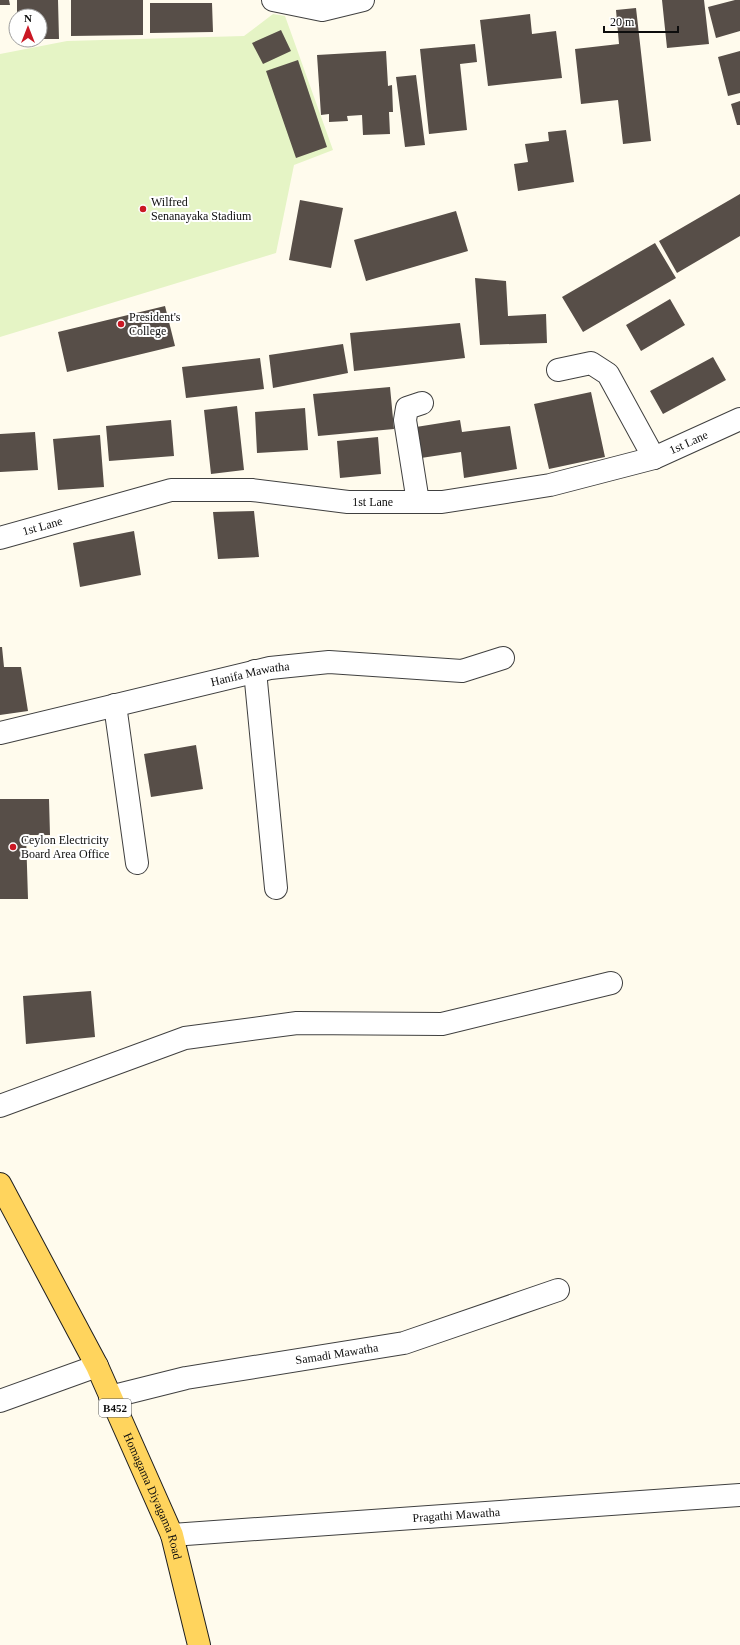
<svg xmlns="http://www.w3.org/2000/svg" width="740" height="1645" font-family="Georgia,serif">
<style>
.pitch{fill:#e5f4c5}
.building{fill:#574e48}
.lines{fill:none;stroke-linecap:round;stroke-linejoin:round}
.minor-casing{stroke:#404040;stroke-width:24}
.major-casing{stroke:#1e1e1e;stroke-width:24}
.minor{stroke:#fff;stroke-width:22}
.major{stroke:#ffd45d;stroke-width:22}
.poi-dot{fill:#ca1824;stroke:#fff;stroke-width:1.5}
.labels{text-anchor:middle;stroke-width:4;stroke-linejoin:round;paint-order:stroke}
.shield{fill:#fff;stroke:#565656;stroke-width:1}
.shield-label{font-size:11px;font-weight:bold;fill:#0d0d0d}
.poi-label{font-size:12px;fill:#0d0d0d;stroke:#fff;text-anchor:start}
.street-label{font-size:12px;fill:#0d0d0d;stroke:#fff}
</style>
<rect width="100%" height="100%" fill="#fffbed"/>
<path class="pitch" d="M273,14L285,16L333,150L294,165L276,253L0,337V54L67,41L244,36Z"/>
<path class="building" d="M0,0H9L10,5H0Z
M17,0H58L59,39H40V16H17Z
M71,0H143V35L71,36Z
M662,0H704L709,44L667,48Z
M735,0H740V31L716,38L708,7Z
M150,3H212L213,32L150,33Z
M636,8L651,141L623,144L618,100L581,104L575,49L619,44L616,10Z
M530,14L532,34L556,31L562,78L488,86L480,20Z
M281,30L291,51L263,64L252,43Z
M475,44L477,62L460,64L467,130L429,134L420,49Z
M386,51L388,86L392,85L393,112H389L390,134L363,135L362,115L347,116L348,121L329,122V114L321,115L317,55Z
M740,51V93L728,96L718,57Z
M298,60L327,147L296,158L266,71Z
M416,75L425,145L405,147L396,77Z
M740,101V125H737L731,104Z
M566,130L574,182L518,191L514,164L528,162L525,144L549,141L548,132Z
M740,194V236L677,273L659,241Z
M300,200L343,208L331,268L289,260Z
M456,211L468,251L366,281L354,240Z
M655,243L676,278L583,332L562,297Z
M475,278L506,281L508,316L546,314L547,343L480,345Z
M670,299L685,325L641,351L626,325Z
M165,306L175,346L67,372L58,332Z
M460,323L465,358L354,371L350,333Z
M343,344L348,373L273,388L269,355Z
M713,357L726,380L663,414L650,391Z
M260,358L264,389L186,398L182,367Z
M390,387L394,429L318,436L313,394Z
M591,392L605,457L549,469L534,404Z
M237,406L244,470L211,474L204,410Z
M305,408L308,450L257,453L255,412Z
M171,420L174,456L109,461L106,426Z
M460,420L462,432L510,426L517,469L464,478L461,452L421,458L416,427Z
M35,432L38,470L0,472V434Z
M100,435L104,487L58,490L53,439Z
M378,437L381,474L340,478L337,441Z
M254,511L259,557L218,559L213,512Z
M134,531L141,575L80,587L73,543Z
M0,647H2L4,667H21L28,711L0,715Z
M196,745L203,789L151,797L144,754Z
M0,799H49L50,835H26L28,899H0Z
M91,991L95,1037L26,1044L23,996Z"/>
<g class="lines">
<g class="minor-casing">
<g id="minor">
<path d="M273,0L322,10L363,0"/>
<path d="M558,370L591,363L608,374L654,458"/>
<path d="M418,502L405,420L407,408L422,403"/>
<path id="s1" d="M0,538L171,490H252L348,502H442L550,485L654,458L740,419"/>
<path d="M255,671L276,888"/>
<path d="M115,705L137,863"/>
<path id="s2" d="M0,733L270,668L329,662L462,671L503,658"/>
<path d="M0,1106L185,1038L297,1023L442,1024L611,983"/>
<path id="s3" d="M110,1397L186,1378L404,1343L558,1290"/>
<path d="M0,1401L97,1366"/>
<path id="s4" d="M172,1535L740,1495"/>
</g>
</g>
<g class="major-casing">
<g id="major">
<path id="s5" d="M0,1184L97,1366L172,1535L199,1645"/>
</g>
</g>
<use href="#minor" class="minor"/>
<use href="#major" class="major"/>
</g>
<g class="poi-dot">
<circle cx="143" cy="209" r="4"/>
<circle cx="121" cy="324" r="4"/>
<circle cx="13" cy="847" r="4"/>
</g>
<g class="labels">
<rect class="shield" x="99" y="1399" width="32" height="18" rx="3"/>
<g class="shield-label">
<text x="115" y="1412">B452</text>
</g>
<g class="poi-label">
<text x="151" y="206">Wilfred<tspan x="151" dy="14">Senanayaka Stadium</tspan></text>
<text x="129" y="321">President's<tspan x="129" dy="14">College</tspan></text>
<text x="21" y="844">Ceylon Electricity<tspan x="21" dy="14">Board Area Office</tspan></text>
</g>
<g class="street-label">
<text dy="4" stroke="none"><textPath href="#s1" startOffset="704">1st Lane</textPath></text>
<text dy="4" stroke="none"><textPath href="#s1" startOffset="380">1st Lane</textPath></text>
<text dy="4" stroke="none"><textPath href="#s1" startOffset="44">1st Lane</textPath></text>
<text dy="4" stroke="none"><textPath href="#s2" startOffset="257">Hanifa Mawatha</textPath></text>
<text dy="4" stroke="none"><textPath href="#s3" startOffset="231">Samadi Mawatha</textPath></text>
<text dy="4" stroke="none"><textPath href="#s5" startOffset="348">Homagama Diyagama Road</textPath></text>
<text dy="4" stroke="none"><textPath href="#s4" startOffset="285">Pragathi Mawatha</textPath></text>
</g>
</g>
<g transform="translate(28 28)"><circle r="19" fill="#ffffff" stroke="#9e9e9e"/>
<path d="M0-3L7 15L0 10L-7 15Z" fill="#ca1824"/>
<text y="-6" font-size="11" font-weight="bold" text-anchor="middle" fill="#0d0d0d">N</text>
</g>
<path d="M604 26v6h74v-6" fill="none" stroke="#0d0d0d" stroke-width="2"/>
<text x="610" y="26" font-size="12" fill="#0d0d0d" stroke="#ffffff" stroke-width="3" paint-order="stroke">20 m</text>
</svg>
